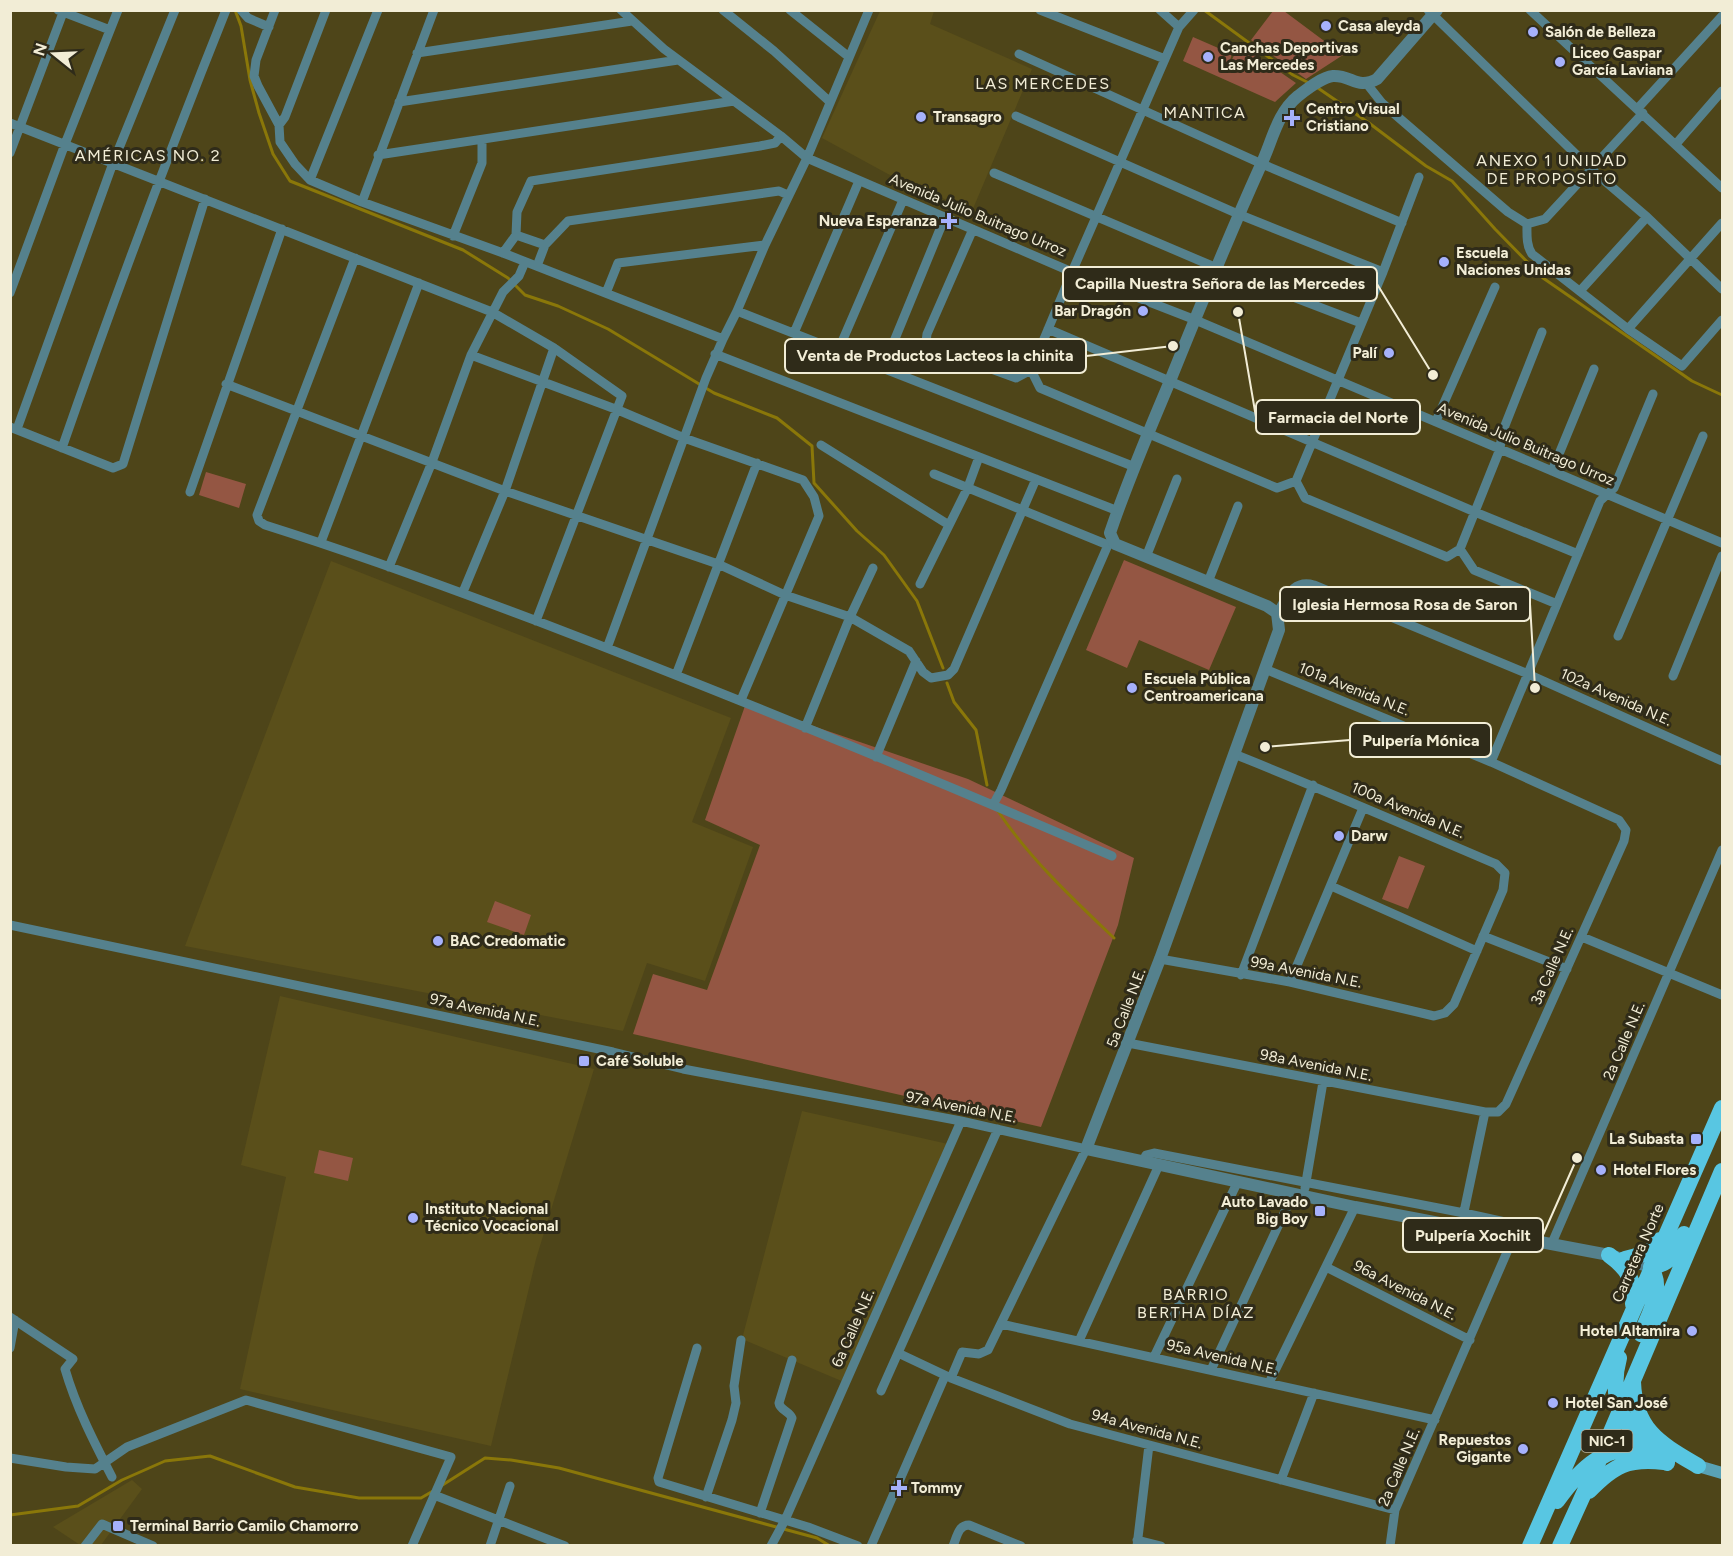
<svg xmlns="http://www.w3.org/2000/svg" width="1733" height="1556" font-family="Figtree,sans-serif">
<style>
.built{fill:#5a4f1a}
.green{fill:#945643}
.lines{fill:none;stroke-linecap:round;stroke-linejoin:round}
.stream{stroke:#8a7709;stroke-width:3}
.minor{stroke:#55818d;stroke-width:9}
.tertiary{stroke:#55818d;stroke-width:12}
.secondary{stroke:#59a2b5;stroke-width:12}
.trunk{stroke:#58c6e2;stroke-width:16}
.poi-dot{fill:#a6b1fc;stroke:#2f2b19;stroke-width:2}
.labels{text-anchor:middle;stroke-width:6;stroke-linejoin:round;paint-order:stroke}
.shield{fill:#2f2b19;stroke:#b8b39d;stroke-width:1.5}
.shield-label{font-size:14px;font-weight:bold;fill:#f2edd6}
.poi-label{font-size:15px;font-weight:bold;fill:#f2edd6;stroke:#2f2b19;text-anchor:start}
.street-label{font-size:15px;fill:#f2edd6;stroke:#2f2b19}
.neighbourhood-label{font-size:16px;letter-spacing:1.5px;fill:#f2edd6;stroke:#2f2b19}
.leader{fill:none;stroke:#f2edd6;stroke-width:2}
.callout-dot{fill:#f2edd6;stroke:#2f2b19;stroke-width:2}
.callout{fill:#2f2b19;stroke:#f2edd6;stroke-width:2}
.callout-label{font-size:16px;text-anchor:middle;font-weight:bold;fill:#f2edd6}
</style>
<rect width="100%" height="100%" fill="#4e4519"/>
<path class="built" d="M880,11H934L930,24L1032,69L972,211L888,174L822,138Z
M331,561L731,718L692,822L753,847L705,981L647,963L623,1031L185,946Z
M280,996L594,1069L536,1259L491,1446L240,1389L286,1177L241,1165Z
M802,1111L948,1144L844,1382L742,1339Z
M132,1480L142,1489L101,1545H80L53,1527Z"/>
<path class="green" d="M1273,11H1284L1343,55L1306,79L1251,40Z
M1193,37L1232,54L1227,69L1240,44L1296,83L1275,102L1183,61Z
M206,472L246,484L239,508L199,495Z
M1124,560L1236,607L1209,670L1139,640L1127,668L1086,650Z
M746,703L968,779L1134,858L1118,925L1041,1127L633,1034L653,974L707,990L760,845L705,820Z
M1399,856L1425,866L1408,909L1382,899Z
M495,901L531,915L524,935L487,922Z
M319,1150L353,1158L348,1181L314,1173Z"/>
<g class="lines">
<path class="stream" d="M235,10L241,26L250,80L259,113L273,154L290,181L463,250L508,278L525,295L558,306L608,329L714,393L777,418L812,446L814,483L857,531L884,555L917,601L943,668
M1204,10L1293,75L1309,83
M1315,86L1369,123L1426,166L1452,181L1495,229L1543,278L1692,381L1722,395
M947,683L954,702L976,730L987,785
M998,811C1029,858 1074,900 1114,938
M441,1486L485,1458L511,1460L559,1468L817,1538L830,1546
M10,1515L78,1506L122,1480L165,1461L210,1456L295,1487L359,1498H421L433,1491"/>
<path class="minor" d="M58,10L110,30
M241,10L248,18L269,27
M275,10L256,60L254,76L258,86L279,125L280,142L295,164L310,180L362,202L503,253L723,339L737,311L765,245L807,158L869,10
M621,10L664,49L781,136L807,158L1072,272L1193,319L1722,543
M723,10L774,51L830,102
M790,10L849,57
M1040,10L1165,59
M1428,10L1592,170L1647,217L1722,289
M1530,10L1722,188
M1179,27L1194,10
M417,53L632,21
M1019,54L1262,164L1402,223
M1367,84L1382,103L1398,117L1508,212L1527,224L1545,219L1643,113
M399,102L678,60
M1638,108L1722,16
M1016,116L1238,214L1383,272
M10,123L492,312L554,348L622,396L536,621
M279,125L285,117L326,10
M1676,144L1722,91
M10,153L64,10
M378,155L734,101
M994,173L1217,268L1361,323
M310,180L378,10
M362,202L434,10
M1527,224C1527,234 1526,245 1532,254L1628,329L1682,366L1722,320
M973,229L927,334L926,342L931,347L1016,378L1031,370L1040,388L1277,488L1296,481L1305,498L1447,557L1460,549L1474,570L1557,604
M516,235L517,212L531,181L760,146L775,143L781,136
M453,236L482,163V140
M503,253L516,235L545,245
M355,258L257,515L259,521L265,525C357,554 447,587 537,621C730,695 922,774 1112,856
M537,266L545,245L568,221L779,191L788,195
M1580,291L1647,217
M10,293L65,144L118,10
M606,293L618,263L765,245
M737,311L1135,467
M1048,329L1475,512L1578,554
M1628,329L1722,223
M794,333L859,181
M838,351L903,200
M715,354L1118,511
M471,355L618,410L684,438L803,480L814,497L819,516L741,700
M883,368L945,217
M1031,370L1072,272L1179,27L1160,10
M226,384L505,491L718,564L785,595L850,617L909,651L923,672L931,678L948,675L954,669L1036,479
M1436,421L1495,287
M10,427L113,468L123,464L205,199
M17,429L113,163L175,10
M821,445L949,525
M62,448C113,301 168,155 226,10
M1552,471L1594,369
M934,474L1108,545
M1296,481L1383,272L1419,177
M190,492L282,229
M321,542L419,283
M1460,549L1500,449L1502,433L1542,332
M1146,557L1177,479
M389,567L432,462L471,355L503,292L519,276L525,262
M1208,582L1238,506
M920,584L968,487L979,457
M463,592L505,491L554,348
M1277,613C1287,597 1293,579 1314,585L1528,674L1722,761
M1618,636L1703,436
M607,648L706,378L723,339
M676,675L757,463
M1673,676L1722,556
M805,728L850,617L873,568
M876,757L916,661
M1491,762L1600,501L1614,488L1653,394
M993,805L1001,790L1108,545L1112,540
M1331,886L1477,951
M10,925L613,1052L683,1069L961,1121L1086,1149L988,1350L979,1354L962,1352L951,1378
M1483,936L1567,969
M1582,937L1722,995
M1160,959L1290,982L1434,1016L1445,1013L1454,1004L1503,890L1505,873L1496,864C1409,827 1322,789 1234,754
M1241,975L1313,785
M1290,982L1363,808
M1128,1043L1485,1112H1498L1506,1104L1624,841L1626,830L1619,820L1491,762L1265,669
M1143,1161L1146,1155L1154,1153L1464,1213L1505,1222L1513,1227L1514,1236L1395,1510L1390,1546
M1305,1188L1323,1082
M1461,1226L1485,1112
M1552,1243L1722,850
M1326,1267L1470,1340
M10,1317L73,1359L65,1369C76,1407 94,1442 112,1477
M1001,1324L1435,1420
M1079,1341L1159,1165
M10,1348L15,1320
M697,1348L658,1478L659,1482L808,1527L858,1546
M898,1353L951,1378L1070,1424L1395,1510
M1154,1357L1237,1183
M1211,1370L1293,1194
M1269,1383L1355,1207
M881,1391L998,1129
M10,1458L66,1467L95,1469L127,1447L246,1400L451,1457L412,1546
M1281,1480L1314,1393
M434,1495L565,1546
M706,1497L732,1420L736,1403L734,1386L741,1340
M760,1513L792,1418C789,1411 780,1410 779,1403L792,1360
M1137,1540L1161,1546
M85,1546L102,1524L153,1546
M490,1546L510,1486
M771,1546L785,1520L961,1121
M871,1546L945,1376
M953,1546C957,1537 958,1525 969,1525L1021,1546
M1137,1546L1149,1445"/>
<path class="tertiary" d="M1437,10L1377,79C1357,90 1352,75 1333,76C1322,77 1307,89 1298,96C1276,114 1272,143 1260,167C1228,238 1199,309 1170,381C1149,431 1127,482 1110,533L1115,544L1267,606L1277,613L1279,630L1160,959L1086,1149L1355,1207L1609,1255L1651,1267"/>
<path class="secondary" d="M1698,1466L1722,1473"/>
<path class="trunk" d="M1609,1255C1627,1268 1636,1281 1633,1304
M1625,1259L1648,1253L1660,1240
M1651,1267C1671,1264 1676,1252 1684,1234
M1641,1334C1650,1312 1664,1291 1651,1267
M1619,1358C1606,1405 1630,1437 1667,1463
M1633,1382C1635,1431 1661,1444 1698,1466
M1589,1491C1614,1465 1628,1458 1664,1462
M1557,1501C1581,1467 1607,1443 1651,1447
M1530,1546L1722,1108
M1560,1546L1600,1458L1722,1171"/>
</g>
<g class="poi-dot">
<circle cx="1326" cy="26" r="6"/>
<circle cx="1533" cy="32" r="6"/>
<circle cx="1208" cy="57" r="6"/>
<circle cx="1560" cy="62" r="6"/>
<circle cx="921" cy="117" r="6"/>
<path d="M1289 109h6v6h6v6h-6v6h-6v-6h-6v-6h6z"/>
<path d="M946 212h6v6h6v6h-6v6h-6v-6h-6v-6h6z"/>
<circle cx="1444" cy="262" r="6"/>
<circle cx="1143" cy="311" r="6"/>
<circle cx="1389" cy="353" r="6"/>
<circle cx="1132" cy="688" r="6"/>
<circle cx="1339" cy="836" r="6"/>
<circle cx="438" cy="941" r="6"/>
<rect x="578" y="1055" width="12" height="12" rx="3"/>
<rect x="1690" y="1133" width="12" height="12" rx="3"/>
<circle cx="1601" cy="1170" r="6"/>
<rect x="1314" y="1205" width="12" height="12" rx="3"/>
<circle cx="413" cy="1218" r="6"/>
<circle cx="1692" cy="1331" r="6"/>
<circle cx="1553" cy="1403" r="6"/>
<circle cx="1523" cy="1449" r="6"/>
<path d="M896 1479h6v6h6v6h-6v6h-6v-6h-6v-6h6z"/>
<rect x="112" y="1520" width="12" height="12" rx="3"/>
</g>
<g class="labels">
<rect class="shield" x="1581.5" y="1430" width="51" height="22" rx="4.5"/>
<g class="shield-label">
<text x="1607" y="1446">NIC-1</text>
</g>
<g class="poi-label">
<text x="1338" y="31">Casa aleyda</text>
<text x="1545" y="37">Salón de Belleza</text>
<text x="1220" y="53">Canchas Deportivas<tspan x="1220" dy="17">Las Mercedes</tspan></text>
<text x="1572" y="58">Liceo Gaspar<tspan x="1572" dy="17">García Laviana</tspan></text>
<text x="1306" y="114">Centro Visual<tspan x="1306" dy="17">Cristiano</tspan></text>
<text x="933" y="122">Transagro</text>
<text x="937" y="226" text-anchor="end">Nueva Esperanza</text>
<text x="1456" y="258">Escuela<tspan x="1456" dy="17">Naciones Unidas</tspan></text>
<text x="1131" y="316" text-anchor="end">Bar Dragón</text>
<text x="1377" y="358" text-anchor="end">Palí</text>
<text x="1144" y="684">Escuela Pública<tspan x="1144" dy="17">Centroamericana</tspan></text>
<text x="1351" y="841">Darw</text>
<text x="450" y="946">BAC Credomatic</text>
<text x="596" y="1066">Café Soluble</text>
<text x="1684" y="1144" text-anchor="end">La Subasta</text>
<text x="1613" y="1175">Hotel Flores</text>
<text x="1308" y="1207" text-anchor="end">Auto Lavado<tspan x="1308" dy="17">Big Boy</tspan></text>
<text x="425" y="1214">Instituto Nacional<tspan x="425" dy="17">Técnico Vocacional</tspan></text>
<text x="1680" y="1336" text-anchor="end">Hotel Altamira</text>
<text x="1565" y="1408">Hotel San José</text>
<text x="1511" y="1445" text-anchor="end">Repuestos<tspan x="1511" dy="17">Gigante</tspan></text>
<text x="911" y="1493">Tommy</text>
<text x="130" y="1531">Terminal Barrio Camilo Chamorro</text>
</g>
<g class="street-label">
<text transform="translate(978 215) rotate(23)" y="5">Avenida Julio Buitrago Urroz</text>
<text transform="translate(1526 444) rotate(23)" y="5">Avenida Julio Buitrago Urroz</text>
<text transform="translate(1354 689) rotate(22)" y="5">101a Avenida N.E.</text>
<text transform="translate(1616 697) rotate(24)" y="5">102a Avenida N.E.</text>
<text transform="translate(1408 810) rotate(23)" y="5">100a Avenida N.E.</text>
<text transform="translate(1552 966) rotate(-66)" y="5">3a Calle N.E.</text>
<text transform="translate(1306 972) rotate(11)" y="5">99a Avenida N.E.</text>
<text transform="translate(1126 1008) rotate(-69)" y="5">5a Calle N.E.</text>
<text transform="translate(485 1010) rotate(12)" y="5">97a Avenida N.E.</text>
<text transform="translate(1624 1041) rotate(-67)" y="5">2a Calle N.E.</text>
<text transform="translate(1316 1065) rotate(11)" y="5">98a Avenida N.E.</text>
<text transform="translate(961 1107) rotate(11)" y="5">97a Avenida N.E.</text>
<text transform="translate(1638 1253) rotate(-66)" y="5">Carretera Norte</text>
<text transform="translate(1405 1290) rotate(27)" y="5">96a Avenida N.E.</text>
<text transform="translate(853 1328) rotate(-66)" y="5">6a Calle N.E.</text>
<text transform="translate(1222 1357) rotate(13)" y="5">95a Avenida N.E.</text>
<text transform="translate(1147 1429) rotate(15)" y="5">94a Avenida N.E.</text>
<text transform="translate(1399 1467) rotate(-67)" y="5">2a Calle N.E.</text>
</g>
<g class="neighbourhood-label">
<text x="1043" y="89">LAS MERCEDES</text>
<text x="1205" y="118">MANTICA</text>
<text x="148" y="161">AMÉRICAS NO. 2</text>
<text x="1552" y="166">ANEXO 1 UNIDAD<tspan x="1552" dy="18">DE PROPOSITO</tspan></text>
<text x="1196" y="1300">BARRIO<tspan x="1196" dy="18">BERTHA DÍAZ</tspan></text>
</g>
</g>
<path class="leader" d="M1433 375L1377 284M1173 346L1086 356M1238 312L1256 417M1535 688L1530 604M1265 747L1350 740M1577 1158L1543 1235"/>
<g class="callout-dot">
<circle cx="1433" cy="375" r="6"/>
<circle cx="1173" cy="346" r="6"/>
<circle cx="1238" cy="312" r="6"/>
<circle cx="1535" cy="688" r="6"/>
<circle cx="1265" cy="747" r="6"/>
<circle cx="1577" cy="1158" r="6"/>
</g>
<g class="callout">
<rect x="1063" y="267" width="314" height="34" rx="6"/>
<rect x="785" y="339" width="301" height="34" rx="6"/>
<rect x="1256" y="400" width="164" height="34" rx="6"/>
<rect x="1280" y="587" width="250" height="34" rx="6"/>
<rect x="1350" y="723" width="141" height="34" rx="6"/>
<rect x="1403" y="1218" width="140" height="34" rx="6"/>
</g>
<g class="callout-label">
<text x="1220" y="289">Capilla Nuestra Señora de las Mercedes</text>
<text x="935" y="361">Venta de Productos Lacteos la chinita</text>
<text x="1338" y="423">Farmacia del Norte</text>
<text x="1405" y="610">Iglesia Hermosa Rosa de Saron</text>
<text x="1421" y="746">Pulpería Mónica</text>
<text x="1473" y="1241">Pulpería Xochilt</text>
</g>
<rect width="1733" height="1556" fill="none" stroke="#f2edd6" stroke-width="24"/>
<g transform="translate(54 54) rotate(288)" stroke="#2f2b19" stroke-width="4.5" paint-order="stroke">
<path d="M0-4.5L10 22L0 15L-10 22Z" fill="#f2edd6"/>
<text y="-9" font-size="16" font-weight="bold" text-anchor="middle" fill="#f2edd6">N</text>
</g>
</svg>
